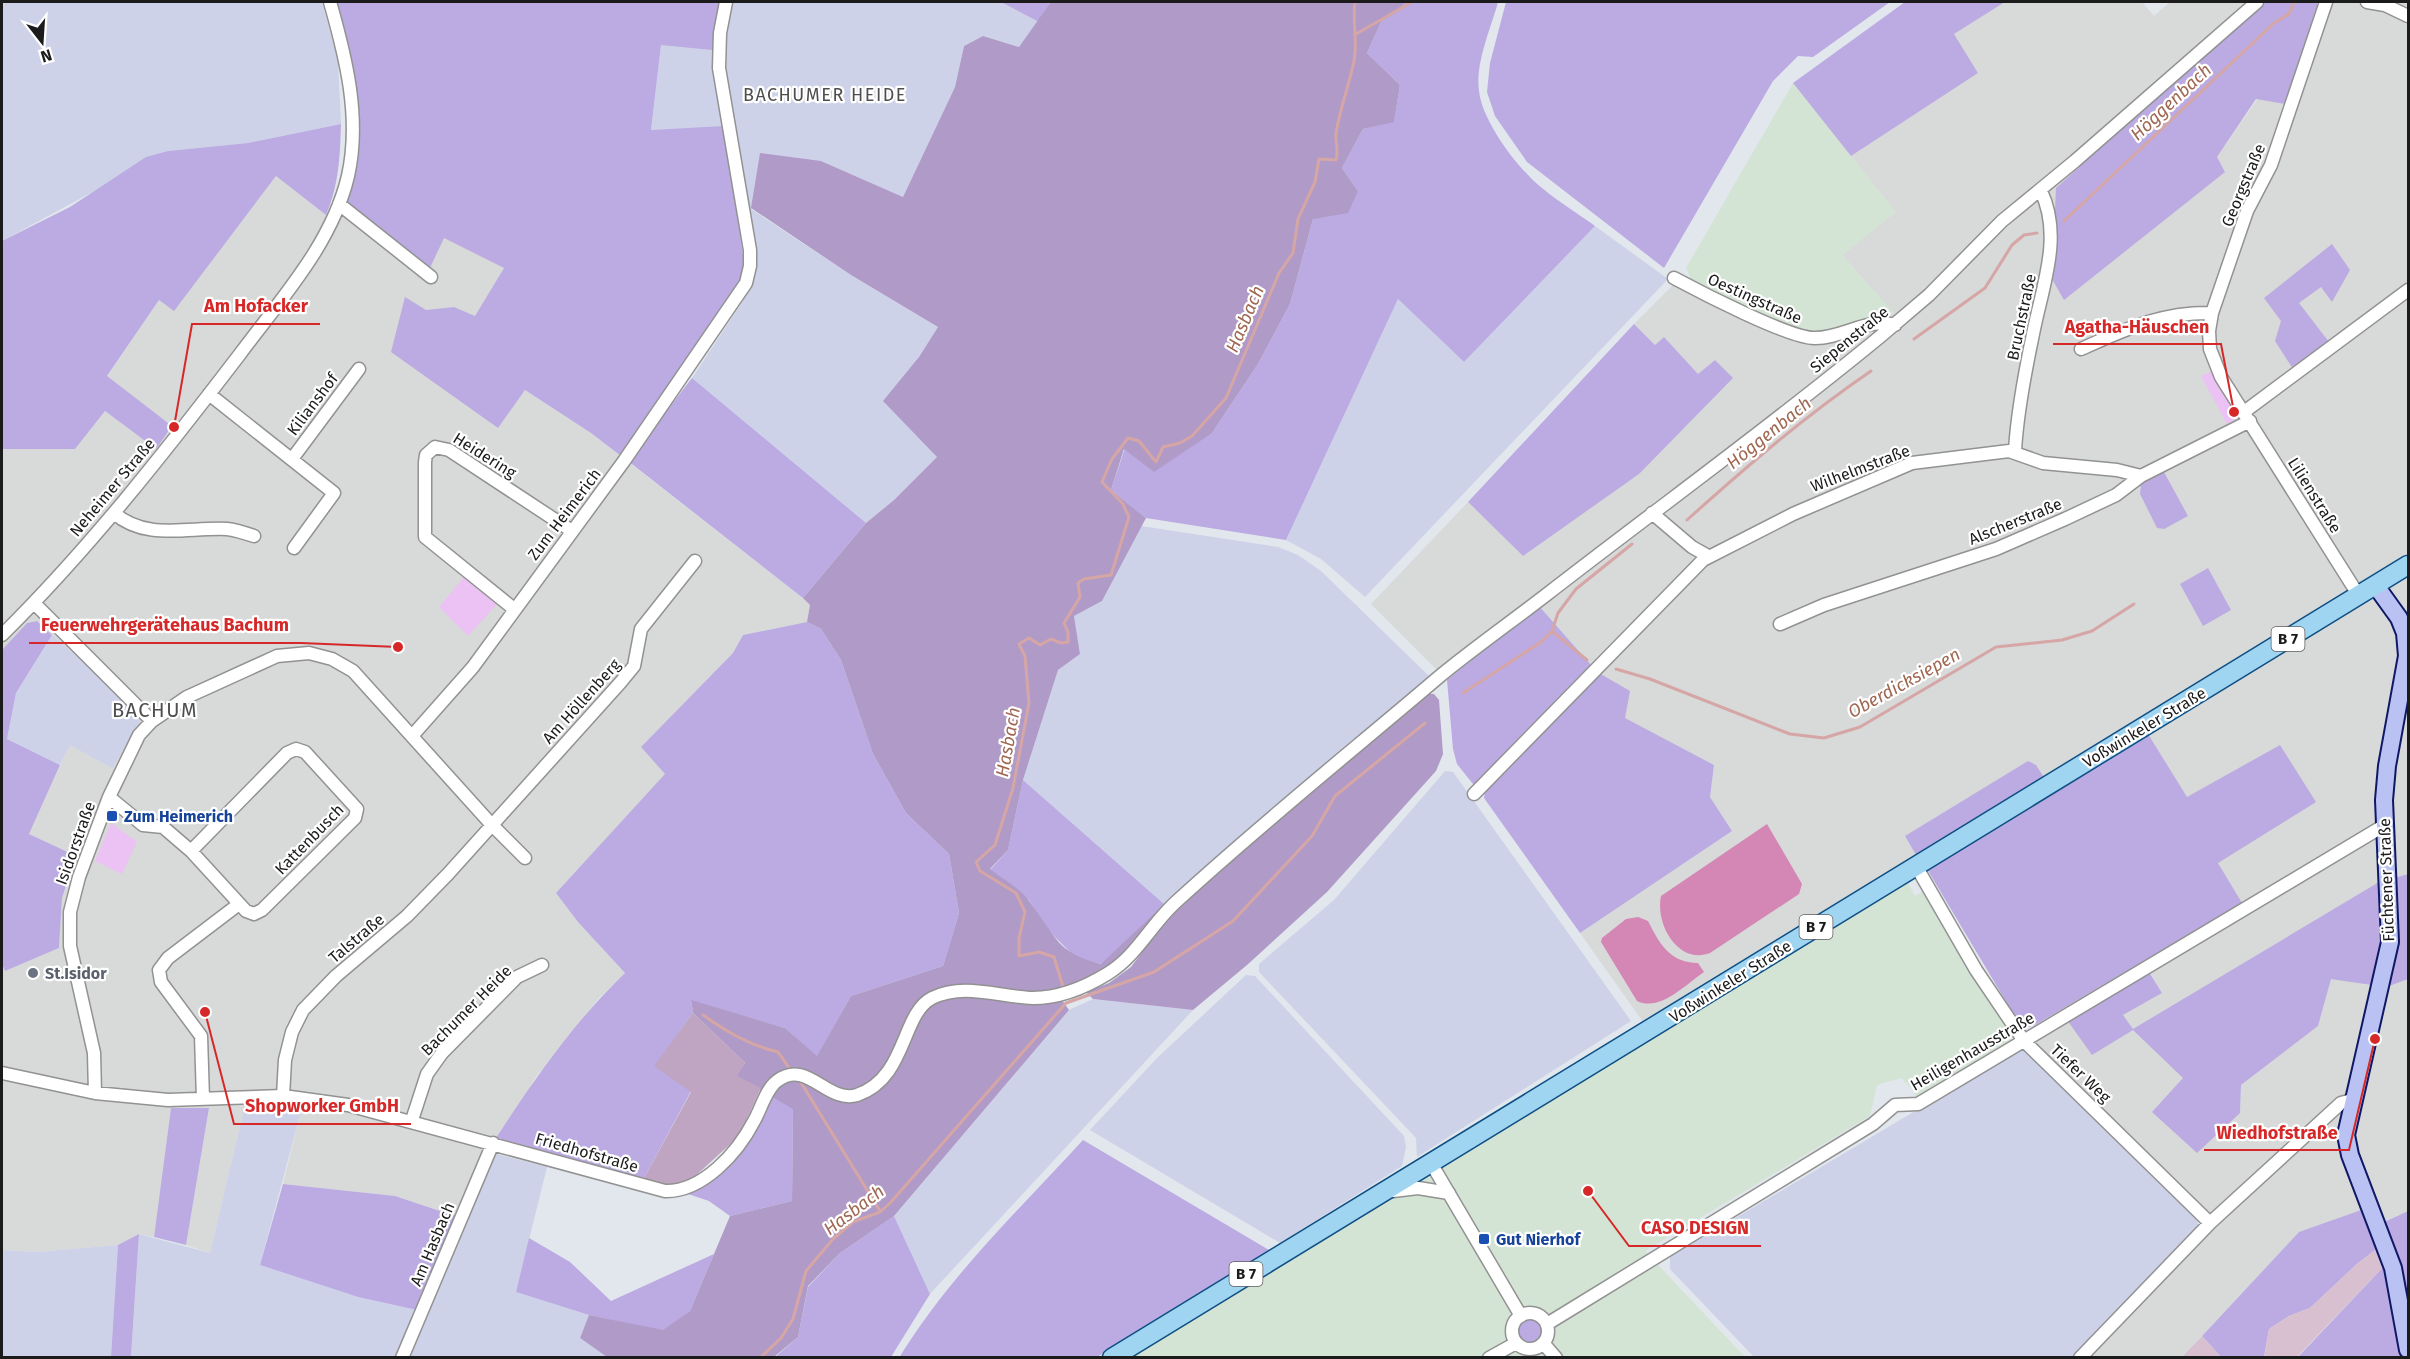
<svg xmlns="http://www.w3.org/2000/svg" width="2410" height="1359" font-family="'Fira Sans',sans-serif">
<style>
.residential{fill:#d8d9d9}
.industrial{fill:#d4e4d4}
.farmland{fill:#ced2e9}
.grass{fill:#bbabe2}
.forest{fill:#b09ac7}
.wetland{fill:#d8c0d0}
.cemetery{fill:#c0a5c2}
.park{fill:#ecc1f3}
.pitch{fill:#d486b5}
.parking{fill:#dbdbdb}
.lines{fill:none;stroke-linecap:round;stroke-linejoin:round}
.stream{stroke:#d5a6a5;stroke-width:3}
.street-casing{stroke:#929292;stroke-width:15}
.secondary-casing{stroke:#0f1865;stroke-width:20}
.primary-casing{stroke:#0e4f84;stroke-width:21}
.street{stroke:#fff;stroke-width:12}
.secondary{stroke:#b9c2f2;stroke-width:16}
.primary{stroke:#a0d5f2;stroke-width:18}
.transit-dot{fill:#1a4fb4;stroke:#fff;stroke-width:2}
.worship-dot{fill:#6b7280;stroke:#fff;stroke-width:2}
.labels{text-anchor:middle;stroke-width:4.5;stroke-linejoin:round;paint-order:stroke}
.shield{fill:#fff;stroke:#5f5f5f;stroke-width:1.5}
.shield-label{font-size:15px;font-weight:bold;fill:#1b1b1b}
.street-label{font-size:16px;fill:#1b1b1b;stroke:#fff}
.transit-label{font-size:16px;font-weight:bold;fill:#164399;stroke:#fff;text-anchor:start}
.worship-label{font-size:16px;font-weight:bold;fill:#5b616d;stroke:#fff;text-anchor:start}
.neighbourhood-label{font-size:18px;letter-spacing:1.5px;fill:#4e4e4e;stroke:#fff}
.water-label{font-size:18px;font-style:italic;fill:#a06852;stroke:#fff}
.quarter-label{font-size:20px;letter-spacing:1.5px;fill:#4e4e4e;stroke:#fff}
.leader{fill:none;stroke:#d62828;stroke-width:2}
.callout-dot{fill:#d62828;stroke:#fff;stroke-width:2}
.callout-label{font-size:18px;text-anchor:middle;font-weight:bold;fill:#d62828;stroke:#fff;stroke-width:4.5;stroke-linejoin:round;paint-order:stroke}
</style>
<rect width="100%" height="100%" fill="#e1e7ec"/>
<path class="residential" d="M2005,2H2142L2154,16L2170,2H2262L2129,123L2225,172L2217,157L2318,12L2317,2H2408V874L2379,882L2133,1030L2240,1113L2241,1085L2318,1026L2331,978L2384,988L2408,979V1211L2374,1226L2299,1232L2182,1357H2086L2218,1223L2036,1046L2037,1039L2067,1020L2133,1029L2123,1015L2162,993L2144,961L2241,903L2218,863L2187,798L1905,836L1916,855L1646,1026L1580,933L1732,831L1710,797L1714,765L1624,718L1599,673L1539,606L1447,680L1371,604L1468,502L1523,556L1732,378L1715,360L1698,374L1664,337L1655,345L1634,324L1675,283L1692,282L1803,331L1893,313L1842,255L1895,212L1851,156L1978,73L1954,34Z
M276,176L326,215L335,195L429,269L444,237L504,268L475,316L454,307L426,310L498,427L525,390L591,433L803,598L810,605L807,622L743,635L733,653L641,747L666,774L556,893L578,922L625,973L599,998L535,1078L458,1217L395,1196L283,1184L301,1111L244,1109L210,1253L186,1245L209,1109L171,1108L154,1237L139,1234L118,1245L37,1252L2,1250V964L5,971L59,948L62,898L76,857L29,834L70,744L131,704L90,670L37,621L27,623L2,650V449H75L105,411L156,449L172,426L107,377L159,300L174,310Z"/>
<path class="industrial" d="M1793,83L1896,212L1842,255L1894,313L1835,330L1814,333L1767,316L1692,282L1686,268Z
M1908,883L1915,896L1925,890L2012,1036L2008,1041L1916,1098L1913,1090L1901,1078L1877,1085L1870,1116L1645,1251L1745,1357L1128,1358Z"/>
<path class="farmland" d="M2,2H322L338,60L341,124L248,143L168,151L2,241Z
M721,2H1001L1039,22L1019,47L983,36L964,46L955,87L903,197L821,161L751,209L851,275L938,327L919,357L937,457L894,500L866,523L692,378L743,301L735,296L745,269L724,127L651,130L661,45Z
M1595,226L1668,279L1365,597L1321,559L1286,540L1398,299L1464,362Z
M1141,526L1278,547L1298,555L1321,571L1430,677L1164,904L1023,780L1058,670L1080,654L1074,616L1102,601Z
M52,635L131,704L142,718L112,768L70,745L60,765L7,739L16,693Z
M1445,771L1453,772L1631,1021L1417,1157L1416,1138L1259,972V964L1334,900Z
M1246,975L1255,976L1404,1136L1406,1147L1402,1166L1280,1243L1090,1130L1157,1058Z
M1093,999L1193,1010L930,1294L894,1216L1069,1010Z
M2019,1049L2024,1050L2197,1217L2198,1227L2072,1357H1754L1670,1269V1257Z
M244,1109L301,1111L260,1265L358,1297L417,1310L396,1357L131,1358L139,1234L210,1253Z
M493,1153L547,1167L516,1292L589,1315L580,1338L607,1357L406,1358Z
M118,1245L111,1357H2V1250L37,1252Z"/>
<path class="grass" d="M336,2H721L712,50L661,45L651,130L724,126L745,269L735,296L621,456L591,433L525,390L498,428L391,352L405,297L426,310L454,307L475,316L504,268L444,238L429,270L346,204C350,188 355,171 357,154C361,102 349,51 336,2Z
M1001,2H1051L1039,22Z
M1407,2H1498C1491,28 1475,63 1479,91C1482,120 1514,163 1536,183C1554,199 1576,212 1595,226L1464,362L1398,299L1286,540L1146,518L1111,490L1125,448L1212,433L1258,364L1290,304L1313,219L1358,191L1342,168L1363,129L1394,121L1400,85L1367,53L1381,22Z
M1506,2H1890L1813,57L1798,56L1773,81L1664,268L1527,162L1495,116L1487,92L1490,63Z
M1905,2H2005L1954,34L1978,73L1851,156L1793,83Z
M2262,2H2317L2318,12L2285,104L2256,99L2217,157L2225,172L2064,300L2052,279L2056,188Z
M341,124C340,156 339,185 326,215L276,176L174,311L159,300L107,376L172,426L156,449L105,411L75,449H2V241L70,207L146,157L168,151L248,143Z
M2332,244L2350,270L2332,302L2321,287L2299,303L2329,342L2293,369L2275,341L2281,321L2264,298Z
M1634,324L1655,345L1664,337L1698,374L1715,360L1733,378L1639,474L1523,556L1468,502Z
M692,378L866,523L803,598L628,461Z
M2164,472L2188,516L2164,529L2157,528L2140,494L2141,484Z
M2208,568L2231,610L2203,626L2180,584Z
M1539,606L1593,667L1481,781L1473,784L1457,764L1453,749L1447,680Z
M37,621L52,635L16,693L7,739L60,765L29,834L76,856L62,898L59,948L5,971L2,964V650L27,623Z
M807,622L821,629L841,660L873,754L906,813L949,854L959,913L943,966L851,996L817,1057L785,1028L691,1001L693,1013L655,1066L691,1091L642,1182L494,1141C533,1081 573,1023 625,973L578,922L556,893L665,774L641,747L733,653L743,635Z
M1599,673L1630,691L1625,718L1714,765L1710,797L1732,831L1580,933L1484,798L1485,790Z
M2148,734L2187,797L2280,745L2316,802L2218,863L2242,903L2035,1025L2025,1028L2020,1025L1927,869Z
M2028,761L2036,765L2045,779L1916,855L1905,836Z
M1023,780L1164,904L1102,964L1076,958L1050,932L1029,900L990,870L1008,850Z
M2408,874V979L2384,988L2398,938L2394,878Z
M2379,882L2381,946L2371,985L2331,979L2318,1026L2241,1085L2240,1113L2197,1153L2152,1112L2183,1078L2133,1030L2092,1055L2067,1020L2148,970L2162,993L2123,1015L2133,1029Z
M771,1094L793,1108L792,1201L730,1216L709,1201L685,1193L707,1183Z
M171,1108H209L186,1245L154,1237Z
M1083,1140L1269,1250L1097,1357L899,1358C949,1276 1019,1210 1083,1140Z
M283,1184L395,1196L458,1217L417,1310L358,1297L260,1265Z
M2367,1208L2382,1245L2358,1263L2310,1308L2289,1316L2269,1329L2264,1357H2221L2202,1336L2299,1232Z
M2408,1211V1328L2382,1223Z
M894,1216L930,1294L891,1357L774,1358L798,1337L808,1287L840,1253Z
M139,1234L131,1357H111L118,1245Z
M529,1238L570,1262L611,1301L714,1254L690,1311L663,1331L589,1315L516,1292Z
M2387,1263L2406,1357L2297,1358Z
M1518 1331a12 12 0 1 1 24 0a12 12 0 1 1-24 0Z"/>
<path class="forest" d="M1051,2H1407L1381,22L1367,53L1400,85L1394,122L1363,129L1342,168L1358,191L1348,213L1313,219L1290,304L1258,364L1212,433L1154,472L1124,449L1111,490L1146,518L1102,601L1074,616L1080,654L1058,670L1023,780L1008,850L990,869C1003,879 1021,889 1030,902C1056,936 1056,953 1101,964L1164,904L1122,959L1103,973L1057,993L1069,1010L894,1216L840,1253L808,1286L798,1337L774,1357H607L580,1338L589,1315L663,1330L690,1311L730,1216L792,1201L793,1109L736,1076L745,1063L693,1013L691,1000L785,1028L817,1056L851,996L943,966L959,913L949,854L906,813L873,754L841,660L821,629L807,622L810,605L803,598L866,523L894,500L937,457L883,401L919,357L938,327L851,275L751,208L760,153L821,161L903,197L955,87L964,46L983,36L1019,47Z
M1426,694H1434L1439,700L1443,754L1436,771L1327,892L1247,965L1193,1010L1093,999L1086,992L1109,983L1131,967L1173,911Z"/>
<path class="wetland" d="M2382,1245L2387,1263L2297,1357L2264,1358L2269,1329L2289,1316L2310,1308L2358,1263Z
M2202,1336L2221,1357H2182Z"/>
<path class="cemetery" d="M693,1013L745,1063L737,1076L761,1088L739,1136L691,1180L666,1188L642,1182L691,1092L654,1066Z"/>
<path class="park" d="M2211,372L2232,405L2230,412L2234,420L2227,424L2201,376Z
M464,577L498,603L468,636L439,607Z
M111,823L137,842L122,874L95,861Z"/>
<path class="pitch" d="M1767,824L1802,884L1799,894L1710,953C1678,965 1655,924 1661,896Z
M1638,917L1648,921C1659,943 1670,963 1698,963L1704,972C1685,985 1660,1012 1637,1001L1601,942L1602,938L1626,919Z"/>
<path class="parking" d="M1960,1056L1965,1063L1924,1088L1920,1080Z"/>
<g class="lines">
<path class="stream" d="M1356,34L1412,2
M2064,221L2274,23L2289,14L2294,2
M1914,339L1985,288L2012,245L2024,235L2037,233
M1687,520C1746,467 1805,416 1871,371
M1552,631L1587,660
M1616,669L1650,679L1790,734L1824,738L1860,727L1996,647L2062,640L2092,631L2134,604
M1463,693L1541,642L1552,631L1558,613L1576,589L1632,544
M1064,990L1054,957L1039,952L1019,956V938L1025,912L1016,893L980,871L976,862L995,845L1013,788L1029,703L1025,656L1019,644L1029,638L1040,645L1051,639L1061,643L1068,642V632L1064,623L1080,597L1078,583L1084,579L1111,575L1129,517L1123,504L1102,482L1112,459L1128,438L1139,441L1156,462L1163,447L1180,443L1192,436L1226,398L1279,273L1293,253L1298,219L1315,182L1319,159L1336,160C1339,150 1335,143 1336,133C1340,109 1349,85 1354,61C1358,41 1352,22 1355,2
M703,1015C727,1032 749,1045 778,1052L792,1072
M800,1081L880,1211
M760,1358L781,1338L793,1319L806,1271L833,1239L853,1222L880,1212L891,1202L1066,1003L1154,972L1233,921L1312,836L1335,796L1425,723"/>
<g class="street-casing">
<path id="street" d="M2326,2L2271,165L2247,211L2212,313L2209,331L2210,349L2221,377L2359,596
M2367,2L2385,5L2408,16
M339,204L431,277
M1674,278C1700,292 1789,338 1814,338C1841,339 1868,317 1895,325
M2081,349C2126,329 2161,312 2212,313
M209,394L334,493L294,548
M2244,412L2408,290
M2015,451C2017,413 2025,372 2033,334C2042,287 2063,237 2041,191
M292,459L359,369
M114,513C146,541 188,527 227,529C236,530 245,533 254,536
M1652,513L1692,547L1708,556
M34,603L152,721
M514,609L425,537V462L426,455L435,447L449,450L572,531
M1780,624L1824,605L1996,549L2065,519L2116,495L2141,476L2250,421
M2,635C89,549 165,452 240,354C280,300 332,244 348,176C361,118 346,58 330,2
M412,736L473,667L624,461L746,283L750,266V250L719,68L720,33L726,2
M1474,794L1703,560L1793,514L1912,463L2009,451L2043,463L2117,470L2141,476
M109,797L143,825L163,827L191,851L246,911L254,914L262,910L355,818L357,809L305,752L296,749L287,753L191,851
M1916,866L1976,970L2024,1041L2210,1223
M2,1073L95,1093L94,1053L70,946V912L79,877L109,797L139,735L152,721L187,697L277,656L309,653L332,659L353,671L491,824L525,858
M95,1093L168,1100L283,1096L348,1105L665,1191C703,1192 738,1152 754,1121C761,1109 766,1089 777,1081C807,1058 827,1104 857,1095C907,1078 901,1014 932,998C964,982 999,997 1033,998C1059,998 1084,988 1107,974C1137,956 1151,924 1177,901C1262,823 1352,751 1440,676C1474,648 1511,622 1546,595C1658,508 1773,425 1882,335L1929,295L2002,221L2075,161L2257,2
M283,1096L285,1060L292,1032L303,1010L336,976L407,916L448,874L620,683L634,666L641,629L695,561
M203,1099L201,1036L161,982L159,970L168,958L239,904
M412,1120L427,1074L442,1053L517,977L542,965
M1431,1163L1521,1316
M1393,1191L1418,1188L1449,1193
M1512 1331a18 18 0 1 1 36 0a18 18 0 1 1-36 0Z
M1547,1324L1873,1124L1895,1105L1918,1104L2385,825
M1544,1344L1556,1358
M402,1358L493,1143
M1489,1358L1516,1343
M2080,1358L2210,1223L2341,1103L2352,1100"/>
</g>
<g class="secondary-casing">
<path id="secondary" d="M2376,586L2399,618L2405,633L2407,656L2387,766L2384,800L2390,942L2346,1135L2350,1155L2393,1268L2408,1350"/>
</g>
<g class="primary-casing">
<path id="primary" d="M1112,1358L2408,565"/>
</g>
<use href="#street" class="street"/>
<use href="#secondary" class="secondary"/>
<use href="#primary" class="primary"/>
</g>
<g class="transit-dot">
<rect x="106" y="810" width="12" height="12" rx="3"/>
<rect x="1478" y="1233" width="12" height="12" rx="3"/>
</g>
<circle class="worship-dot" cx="33" cy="973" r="6"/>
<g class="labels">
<g class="shield">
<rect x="2271.5" y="627" width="33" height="24" rx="4.5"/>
<rect x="1799.5" y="915" width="33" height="24" rx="4.5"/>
<rect x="1229.5" y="1262" width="33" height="24" rx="4.5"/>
</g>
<g class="shield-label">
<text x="2288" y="644">B 7</text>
<text x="1816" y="932">B 7</text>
<text x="1246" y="1279">B 7</text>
</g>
<g class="street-label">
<text transform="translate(2243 185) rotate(-67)" y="6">Georgstraße</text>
<text transform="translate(1755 298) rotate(24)" y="6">Oestingstraße</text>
<text transform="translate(2021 317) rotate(-78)" y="6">Bruchstraße</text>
<text transform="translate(1849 339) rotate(-39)" y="6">Siepenstraße</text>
<text transform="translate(312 404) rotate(-53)" y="6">Kilianshof</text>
<text transform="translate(485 455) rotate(32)" y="6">Heidering</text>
<text transform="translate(1860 468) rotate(-21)" y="6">Wilhelmstraße</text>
<text transform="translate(112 487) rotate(-50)" y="6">Neheimer Straße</text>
<text transform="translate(2315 495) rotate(58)" y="6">Lilienstraße</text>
<text transform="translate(564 514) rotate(-53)" y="6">Zum Heimerich</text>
<text transform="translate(2015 521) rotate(-22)" y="6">Alscherstraße</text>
<text transform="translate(581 701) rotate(-48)" y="6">Am Höllenberg</text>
<text transform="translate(2144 727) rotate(-31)" y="6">Voßwinkeler Straße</text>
<text transform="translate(309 839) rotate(-46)" y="6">Kattenbusch</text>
<text transform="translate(75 843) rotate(-70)" y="6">Isidorstraße</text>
<text transform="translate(2386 880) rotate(-92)" y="6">Füchtener Straße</text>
<text transform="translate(356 938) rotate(-40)" y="6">Talstraße</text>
<text transform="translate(1730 981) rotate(-32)" y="6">Voßwinkeler Straße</text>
<text transform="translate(466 1010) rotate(-45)" y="6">Bachumer Heide</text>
<text transform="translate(1972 1051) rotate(-30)" y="6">Heiligenhausstraße</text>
<text transform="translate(2081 1073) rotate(44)" y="6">Tiefer Weg</text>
<text transform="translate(587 1152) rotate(16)" y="6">Friedhofstraße</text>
<text transform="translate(432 1244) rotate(-67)" y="6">Am Hasbach</text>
</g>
<g class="transit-label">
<text x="124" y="822">Zum Heimerich</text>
<text x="1496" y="1245">Gut Nierhof</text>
</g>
<g class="worship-label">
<text x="45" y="979">St.Isidor</text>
</g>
<g class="neighbourhood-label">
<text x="825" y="101">BACHUMER HEIDE</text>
</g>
<g class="water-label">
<text transform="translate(2171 102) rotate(-43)" y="6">Höggenbach</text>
<text transform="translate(1245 319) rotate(-67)" y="6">Hasbach</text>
<text transform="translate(1769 433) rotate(-39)" y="6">Höggenbach</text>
<text transform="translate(1904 683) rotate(-29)" y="6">Oberdicksiepen</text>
<text transform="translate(1008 742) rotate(-80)" y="6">Hasbach</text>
<text transform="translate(854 1210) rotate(-37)" y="6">Hasbach</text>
</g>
<g class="quarter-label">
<text x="155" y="717">BACHUM</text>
</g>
</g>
<path class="leader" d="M174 427L192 324H320M2234 412L2221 344H2053M398 647L301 643H29M205 1012L234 1124H411M2375 1039L2349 1150H2204M1588 1191L1629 1246H1761"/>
<g class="callout-dot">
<circle cx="174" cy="427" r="6"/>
<circle cx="2234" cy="412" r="6"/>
<circle cx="398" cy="647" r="6"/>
<circle cx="205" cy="1012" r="6"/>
<circle cx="2375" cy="1039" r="6"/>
<circle cx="1588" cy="1191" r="6"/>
</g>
<g class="callout-label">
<text x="256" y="312">Am Hofacker</text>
<text x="2137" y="333">Agatha-Häuschen</text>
<text x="165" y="631">Feuerwehrgerätehaus Bachum</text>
<text x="322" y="1112">Shopworker GmbH</text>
<text x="2277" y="1139">Wiedhofstraße</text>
<text x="1695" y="1234">CASO DESIGN</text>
</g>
<rect width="2410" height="1359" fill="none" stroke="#1b1b1b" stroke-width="6"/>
<g transform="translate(42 42) rotate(163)" stroke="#ffffff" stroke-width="4.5" paint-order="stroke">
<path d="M0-4.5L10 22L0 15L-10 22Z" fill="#1b1b1b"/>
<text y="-9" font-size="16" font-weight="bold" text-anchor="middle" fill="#1b1b1b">N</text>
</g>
</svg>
